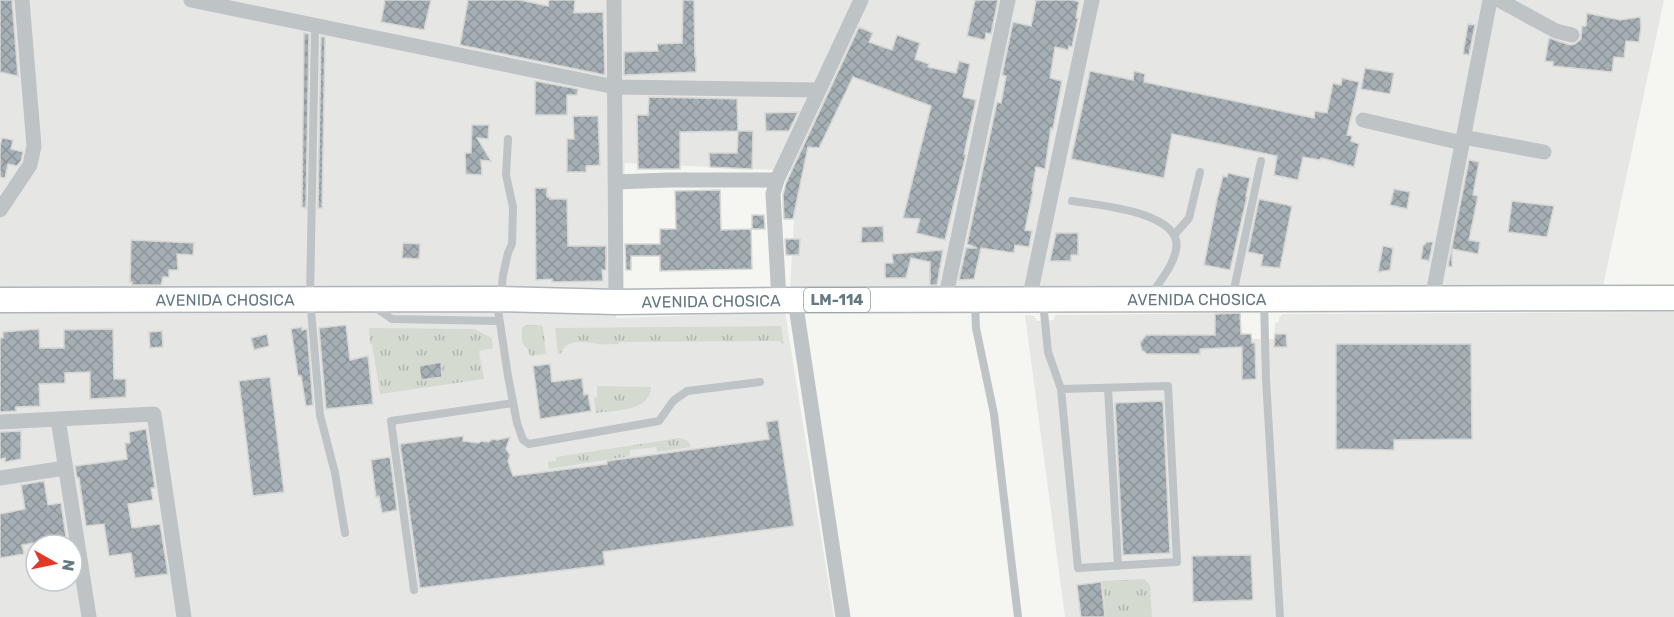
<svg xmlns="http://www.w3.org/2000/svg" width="1674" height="617" font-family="Rubik,sans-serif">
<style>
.built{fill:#e6e6e5;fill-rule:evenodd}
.grass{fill:url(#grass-tufts)}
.building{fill:url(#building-cross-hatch);stroke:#d6d6d4;stroke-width:1.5}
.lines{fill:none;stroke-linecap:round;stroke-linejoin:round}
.primary-casing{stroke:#afb5b8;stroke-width:27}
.lane{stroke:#bec3c5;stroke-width:8}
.street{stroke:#bec3c5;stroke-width:15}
.primary{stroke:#fff;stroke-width:24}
.labels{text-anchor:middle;stroke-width:6;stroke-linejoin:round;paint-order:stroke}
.shield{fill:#fff;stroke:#92a1a8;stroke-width:1.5}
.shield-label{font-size:15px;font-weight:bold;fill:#647982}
.street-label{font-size:16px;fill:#647982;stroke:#fff}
</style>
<defs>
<pattern id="grass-tufts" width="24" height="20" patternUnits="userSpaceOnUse" patternTransform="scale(1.5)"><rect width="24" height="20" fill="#d5dad0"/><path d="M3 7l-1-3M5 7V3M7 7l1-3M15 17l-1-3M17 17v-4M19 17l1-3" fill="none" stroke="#b0b6ae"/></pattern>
<pattern id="building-cross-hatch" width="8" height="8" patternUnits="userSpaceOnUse" patternTransform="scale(1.5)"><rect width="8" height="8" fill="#a6b0b4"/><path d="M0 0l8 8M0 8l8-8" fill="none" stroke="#8b9498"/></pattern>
</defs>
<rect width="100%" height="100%" fill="#f5f5f1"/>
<path class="built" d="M0,0H1664L1603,286L790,288L797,171L625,163L616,318L785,312L834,617H0ZM36,545H72V581H36Z
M1674,312V617H1065L1025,315L1034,316L1037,321L1054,320L1055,315L1240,313L1241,334H1251L1252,339H1274L1275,323L1279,322V318L1282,314Z"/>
<path class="grass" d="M526,325H541L543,327L546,354L530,356L528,349L524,346L522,340V328Z
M781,326L784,345L779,341L619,342L618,344C612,344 605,345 598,344C587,342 565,338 561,354H558L555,328Z
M369,328L474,329L492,338L493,348L479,351L484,379L380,394L372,344H370Z
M597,386L651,387C650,412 615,410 596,413L594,398L597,397Z
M680,438L688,441L691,447L657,452L656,447L630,450V456L549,469L548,462L556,461V457Z
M1144,579L1150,585L1152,617H1106L1102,581Z"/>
<path class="building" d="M0,0H12L18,76L0,72Z
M385,0H431L424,30L381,22Z
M468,0H520L548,6L549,0H575L574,13L603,12L605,75L460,45Z
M683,0H694L695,57H696V72L624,75V52L658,51L657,44L682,43Z
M975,0H998L991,34L986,33L985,40L967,36Z
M1036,0H1074L1079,2L1076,18H1078L1072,47L1069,46L1068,50L1055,47L1050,78L1062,81L1053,129L1051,128L1045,169L1036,167L1032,191H1033L1025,230L1032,231L1029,247L1015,245L1014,253L981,248L974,279L959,280L966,248H977L967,244L997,102L1001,103L1006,76L1002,75L1013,22L1031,26Z
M1587,13L1620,20L1640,17L1641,26L1639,42L1626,41L1624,58L1614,57L1612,72L1553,66V62L1545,61L1549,38L1570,45L1575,44L1581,39L1582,26H1586Z
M1468,24L1475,25L1469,55L1463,54Z
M859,27L873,33L869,42L892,50L897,35L920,43L915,59L929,64L928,67L956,73L959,61L970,64L963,97L976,100L964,154L966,155L961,174L945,240L916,233L920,219L903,218L931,106L853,77L819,148L808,147L793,219H784L783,195L786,183Z
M304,33L309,34L306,208L302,207V201Z
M321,37H325L322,208H318Z
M1365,68L1394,73L1390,94L1361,89Z
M1090,71L1133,80L1134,71L1145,74L1144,82L1314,118L1315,111L1327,113L1333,83L1341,85L1342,78L1359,82L1347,135L1352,136L1351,141L1359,144L1354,167L1321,158L1320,160L1303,157L1298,180L1274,175L1277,156L1172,134L1164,178L1071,159Z
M535,81L578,89L577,95H567V115H535Z
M649,97L737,99L738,131L680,132V169H638L637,115H648Z
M798,112L789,131H766L765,113Z
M573,116H598L600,165L586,166V172H567V139H574Z
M472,125H489L488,139L477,138L491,161L481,160L482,175L466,174L465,153H471Z
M738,131H753L752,169L710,167L709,153H737Z
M2,138L13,140L11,149L23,152L21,161L17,166L8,164L5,178L0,177V147Z
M1469,160L1479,162L1473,195L1478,196L1469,240L1480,242L1478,254L1452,249V267L1448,266Z
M1228,173L1250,178L1246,196L1247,197L1230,270L1204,265L1217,199L1223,176L1227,177Z
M535,188H547V197H550V199H567L568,246H606V270H602L603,281L552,282V279L536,280Z
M1394,189L1410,192L1407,209L1390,205Z
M720,190L721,230L751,229L752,269L660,271V256H631V270H626L625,244H660V229H676L675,191Z
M1259,199L1292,206L1280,268L1261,266L1263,255L1248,252Z
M1512,201L1554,206L1547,237L1508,232Z
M752,215H764L765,229H752Z
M883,226L884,242L861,243L862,227Z
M1056,233H1078V255H1071V261H1050Z
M785,239H800L799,255H786Z
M131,240L194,243L193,255L177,254L178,270H169V277H163L161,285H132V282H130Z
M1427,242H1433L1429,261L1421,259L1423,246Z
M403,243L420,244L419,259L402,258Z
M1383,246L1393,248L1390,270L1378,272Z
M943,250L937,285H930V262L911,258L906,278H885V263H893L892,254Z
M1240,313L1241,334H1251L1252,343H1255L1256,379L1242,380V347L1200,349V354H1147L1142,350L1140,343L1146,335H1215V314Z
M346,325L350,360L368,356L373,404L326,409L319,328Z
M302,327V330L307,329L313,405L306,406L301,376H298L291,329Z
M39,329L40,348H64V330L113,329L114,379H126V397L90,399V372L65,373V383L39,384L40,406L16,407V411L0,412V338H3V332Z
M162,331L163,347L150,348L149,332Z
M267,334L269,346L254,350L251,338Z
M1275,334H1286L1287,347H1274Z
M1336,344H1471L1472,439L1394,440V450L1336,449Z
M441,362L442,377L421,380L419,366Z
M550,364L552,382L582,378L584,395L588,394L591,411L540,419L533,366Z
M270,377L284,492L253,496L239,381Z
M1163,401L1170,553L1123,555L1115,403Z
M778,420L794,526L603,552L605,565L420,588L400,444L463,436V441L479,443L481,441L489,442L492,439L497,440L510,437L506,449L510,455L508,461L513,476L607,464V461L769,439L766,422Z
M146,429L155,488H151L153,500L128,504L132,528L160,524L168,574L135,578L131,553L109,556L104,524L86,526L79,478H77L75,466L127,459L125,443H130L129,432Z
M21,431V459L5,462V458L0,459V432Z
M390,457L397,510L382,513L379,496L376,497L371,460Z
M44,481L48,505L61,503L66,537L22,545L24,554L0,558V514L25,509L21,485Z
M1251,555L1253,600L1193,602L1192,556Z
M1101,582L1105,617H1081L1077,585Z"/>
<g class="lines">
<g class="primary-casing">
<g id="primary">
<path id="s1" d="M0,300L496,299L616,302L795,300L1674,298"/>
</g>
</g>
<path class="lane" d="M315,32L310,298L320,415L335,473L345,533
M1072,201C1098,205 1184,212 1176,250C1173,266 1160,281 1151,295
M1175,234L1189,218L1200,172
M1233,294L1261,161
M501,297L503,275L508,253L512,244L513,207L506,175L508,139
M1264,301L1266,379L1280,617
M1043,302L1048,352L1061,389L1078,568L1177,562L1168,386L1061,389
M497,303L508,376L517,423L523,440L529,444L659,421L673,401L687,391L760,382
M975,304L976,328L994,414L1018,617
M373,306L392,319L499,321
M1108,388L1118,566
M414,590L391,421L513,403"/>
<path class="street" d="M191,0L615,87L819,90
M614,0L616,302
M1499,0L1556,31L1572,35
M1363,120L1462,143
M1463,137L1544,152
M615,182L669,180H777
M0,210L30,165L34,146L22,0
M1432,299L1490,0
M779,300L773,194L777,180L861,0
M795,300L843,617
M945,300L1008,0
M1029,300L1092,0
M58,419L89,617
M0,422L154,414L184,617
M0,478L65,468"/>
<use href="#primary" class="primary"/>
</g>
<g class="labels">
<rect class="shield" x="804" y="288" width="66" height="24" rx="4.5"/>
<g class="shield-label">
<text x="837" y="305">LM-114</text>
</g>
<g class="street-label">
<text dy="6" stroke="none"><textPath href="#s1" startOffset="225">AVENIDA CHOSICA</textPath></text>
<text dy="6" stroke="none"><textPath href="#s1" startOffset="1197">AVENIDA CHOSICA</textPath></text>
<text dy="6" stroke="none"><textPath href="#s1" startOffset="711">AVENIDA CHOSICA</textPath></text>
</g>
</g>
<g transform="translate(54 563) rotate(99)"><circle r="28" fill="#ffffff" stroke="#c1c9cd" stroke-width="1.5"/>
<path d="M0-4.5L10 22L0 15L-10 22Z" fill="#e23825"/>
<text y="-9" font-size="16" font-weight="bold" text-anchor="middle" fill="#647982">N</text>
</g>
</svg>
